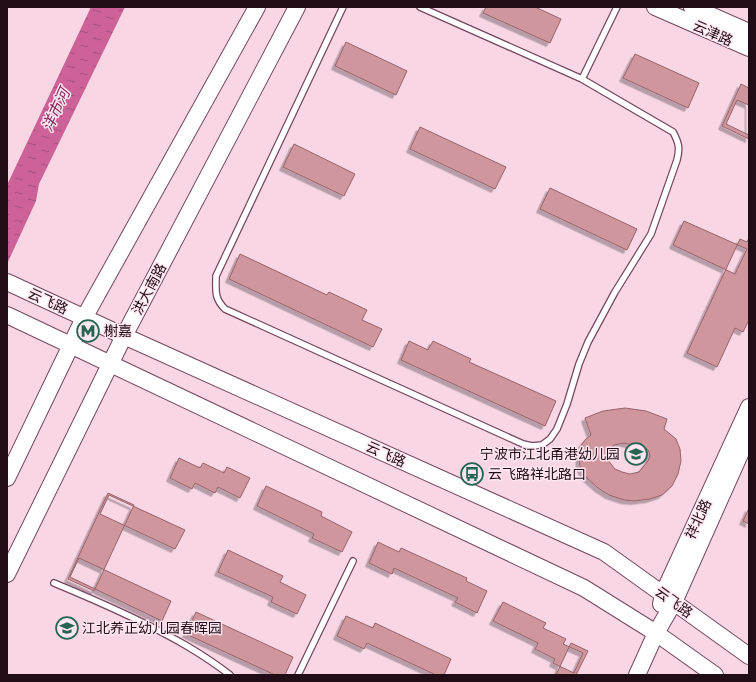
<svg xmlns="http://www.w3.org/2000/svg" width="756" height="682" font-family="Cabin,'Noto Sans SC',sans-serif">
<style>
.water{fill:url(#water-ripples)}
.building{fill:#d0969d;stroke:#98626a;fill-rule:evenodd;filter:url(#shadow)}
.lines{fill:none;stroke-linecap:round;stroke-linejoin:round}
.lane-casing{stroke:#76475e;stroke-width:8}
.secondary-casing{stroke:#76475e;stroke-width:18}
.lane{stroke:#fff;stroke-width:5.5}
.secondary{stroke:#fff;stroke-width:16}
.labels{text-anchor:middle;stroke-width:3;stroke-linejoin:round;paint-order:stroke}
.street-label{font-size:14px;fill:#200d16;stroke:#fee6f0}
.poi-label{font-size:14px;fill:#200d16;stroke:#fee6f0;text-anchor:start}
.water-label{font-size:15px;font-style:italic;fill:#812057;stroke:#fee6f0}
</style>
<defs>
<pattern id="water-ripples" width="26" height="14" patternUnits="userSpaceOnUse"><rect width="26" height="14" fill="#cd6299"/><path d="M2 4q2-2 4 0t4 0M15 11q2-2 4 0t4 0" fill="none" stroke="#a64f7c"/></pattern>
<filter id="shadow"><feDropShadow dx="-3.5" dy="3.5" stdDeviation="0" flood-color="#0004"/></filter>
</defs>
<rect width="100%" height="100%" fill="#f8d6e4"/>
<path class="water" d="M91,7H125L39,184L36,201L7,264V185Z"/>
<path class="building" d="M486,7H535L561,19L550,43L483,13Z
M346,42L407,71L396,95L335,66Z
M635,54L699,83L688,108L623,78Z
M741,84L749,88V139L722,126Z
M737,100L749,105V135L726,124Z
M420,127L506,167L495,189L410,149Z
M294,144L355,174L344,196L283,167Z
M550,188L637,229L627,250L540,209Z
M684,221L747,249L735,274L673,245Z
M749,238V320L743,332L735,328L717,367L687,353L740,239L747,242Z
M240,254L327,295L329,292L367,310L362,320L382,329L373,347L229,279Z
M409,341L428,350L433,341L471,359L469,362L556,401L545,426L401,360Z
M625,408L646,411L667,419L664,429L676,439L680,449L681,461L678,474L672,486L662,495L650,499L634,501L624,500L609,495L598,488L587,478L580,467L579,454L582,444L586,439L591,435L585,418L603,411ZM624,443L642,447L647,449L649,452L650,456L648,461L639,472L630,474L622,472L615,469L607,459L610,449L614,445Z
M179,458L200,468L203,463L224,473L227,467L250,478L240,498L218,487L215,493L195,483L192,489L170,478Z
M266,486L322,512L321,516L352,532L342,552L312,538L314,534L257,506Z
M108,493L134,505L94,591L68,579Z
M109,495L185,530L175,549L100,514Z
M749,508V524L743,521Z
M378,542L399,552L401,548L467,578L466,581L487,591L477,613L455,602L458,598L394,568L392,574L369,563Z
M228,550L283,576L280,582L306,595L297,614L271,602L273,597L218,572Z
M79,558L171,601L162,621L70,577Z
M503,602L546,623L543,628L566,639L563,644L583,653L574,673L553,663L555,659L535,649L538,643L493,621Z
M196,612L293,657L285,675H275L186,634Z
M346,616L373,628L375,623L451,659L444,675H436L367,643L364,649L337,636Z
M571,643L588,651L576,675H556Z"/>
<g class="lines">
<g class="lane-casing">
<path id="lane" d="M343,7L216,276C216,291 214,298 225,309L523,444L532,446L542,445L550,439L557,429L567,404L579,364L588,342L615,292L651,234L677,160C680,148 679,143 673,132L582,79
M420,7L582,79L617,7
M54,583C100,602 144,621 187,646C202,655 216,664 230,675
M298,675L353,561"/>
</g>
<g class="secondary-casing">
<path id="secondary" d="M655,7L749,48
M692,7L749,32
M7,282L124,336L604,552L749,656
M7,315L584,588L656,633L715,675
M7,478L84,318L257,7
M7,574L124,336L297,7
M661,604L663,594L749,407
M637,675L656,633L674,602L749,434"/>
</g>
<use href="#lane" class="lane"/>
<use href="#secondary" class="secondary"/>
</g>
<defs>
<g id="metro-ring" transform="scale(1.15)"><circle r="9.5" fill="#fee6f0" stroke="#256451" stroke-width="1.5"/><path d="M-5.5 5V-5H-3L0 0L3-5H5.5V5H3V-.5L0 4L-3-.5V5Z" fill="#256451"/></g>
<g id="school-ring" transform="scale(1.15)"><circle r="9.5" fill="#fee6f0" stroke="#256451" stroke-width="1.5"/><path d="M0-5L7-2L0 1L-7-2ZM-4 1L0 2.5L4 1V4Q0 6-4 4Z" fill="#256451"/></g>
<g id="bus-ring" transform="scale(1.15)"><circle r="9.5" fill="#fee6f0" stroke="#256451" stroke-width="1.5"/><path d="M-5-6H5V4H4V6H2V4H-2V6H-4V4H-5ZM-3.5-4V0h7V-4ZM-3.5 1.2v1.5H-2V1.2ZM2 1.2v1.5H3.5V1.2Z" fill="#256451"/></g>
</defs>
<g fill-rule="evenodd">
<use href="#metro-ring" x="88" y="331"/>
<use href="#school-ring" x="636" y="454"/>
<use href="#bus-ring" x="472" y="474"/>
<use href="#school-ring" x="67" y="628"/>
</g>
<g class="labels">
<g class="street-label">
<text transform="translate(713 33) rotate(24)" y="5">云津路</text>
<text transform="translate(149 289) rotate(-62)" y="5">洪大南路</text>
<text transform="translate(48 301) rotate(25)" y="5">云飞路</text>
<text transform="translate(386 454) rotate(24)" y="5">云飞路</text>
<text transform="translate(698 519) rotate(-65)" y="5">祥北路</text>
<text transform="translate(674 602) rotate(36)" y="5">云飞路</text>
</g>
<g class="poi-label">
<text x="104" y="336">榭嘉</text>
<text x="620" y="459" text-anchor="end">宁波市江北甬港幼儿园</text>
<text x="488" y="479">云飞路祥北路口</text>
<text x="82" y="633">江北养正幼儿园春晖园</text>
</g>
<g class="water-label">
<text transform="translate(56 110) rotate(-65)" y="5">洋市河</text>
</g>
</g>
<rect width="756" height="682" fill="none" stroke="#200d16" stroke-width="16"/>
</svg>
